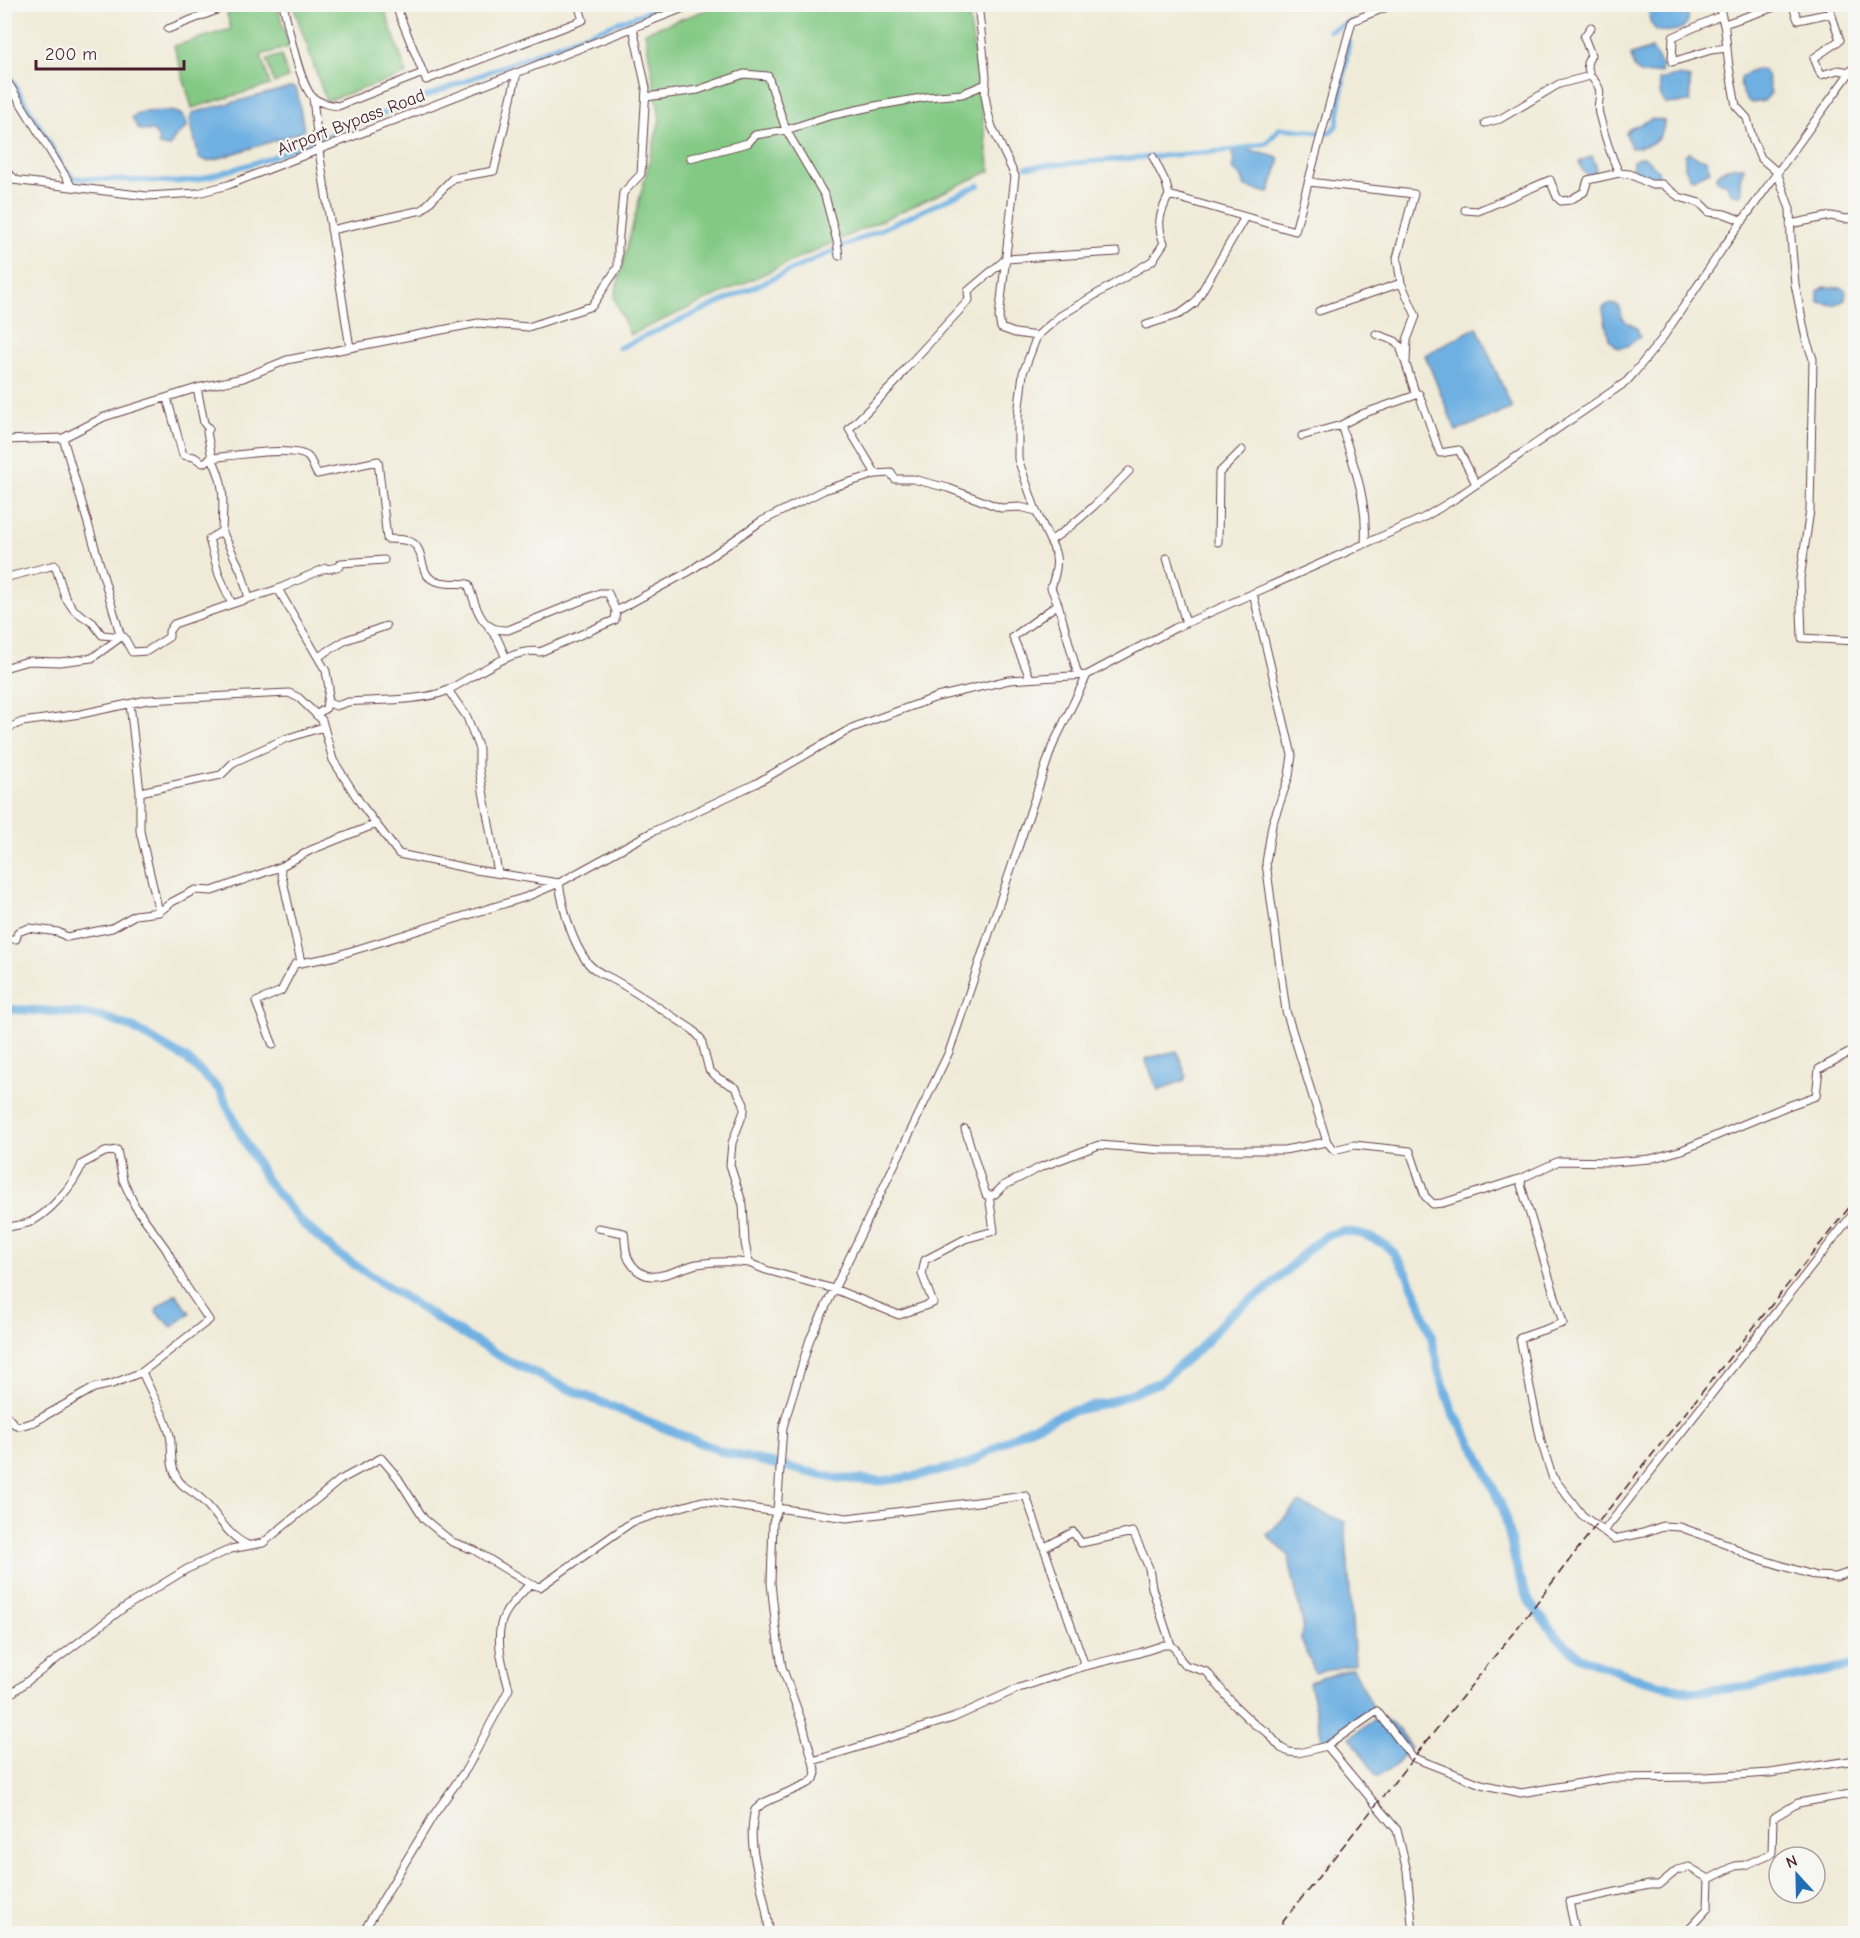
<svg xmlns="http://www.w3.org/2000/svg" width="1860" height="1938" font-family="'Comic Neue',sans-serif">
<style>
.green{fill:#83c984;stroke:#667458;stroke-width:1.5}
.water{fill:#6eb0e2;stroke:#5c6886;stroke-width:1.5}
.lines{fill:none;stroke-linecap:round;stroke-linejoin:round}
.canal{stroke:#6eb0e2;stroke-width:5}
.river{stroke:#6eb0e2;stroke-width:9}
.minor-casing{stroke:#633e45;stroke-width:9}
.minor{stroke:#fff;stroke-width:7}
.rail{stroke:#4a1f2b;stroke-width:1.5;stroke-dasharray:9 4.5;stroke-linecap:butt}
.labels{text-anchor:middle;stroke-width:4.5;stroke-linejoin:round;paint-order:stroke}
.street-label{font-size:18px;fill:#4a1f2b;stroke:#f6f6f2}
</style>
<rect width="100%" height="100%" fill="#f6f6f2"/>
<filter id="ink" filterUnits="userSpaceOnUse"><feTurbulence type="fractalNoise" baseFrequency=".0167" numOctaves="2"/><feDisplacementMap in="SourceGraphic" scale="12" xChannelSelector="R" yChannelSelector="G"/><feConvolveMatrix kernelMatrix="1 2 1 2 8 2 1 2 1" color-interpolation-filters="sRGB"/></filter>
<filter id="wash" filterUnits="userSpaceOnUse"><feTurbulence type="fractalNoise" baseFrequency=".008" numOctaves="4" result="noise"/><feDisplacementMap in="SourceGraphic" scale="24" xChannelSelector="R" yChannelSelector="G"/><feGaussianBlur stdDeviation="1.35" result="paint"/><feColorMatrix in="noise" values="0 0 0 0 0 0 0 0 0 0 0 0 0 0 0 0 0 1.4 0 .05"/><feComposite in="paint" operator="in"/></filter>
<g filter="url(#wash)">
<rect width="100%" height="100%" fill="#f0ebd8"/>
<path class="green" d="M277,4L289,47L261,55L270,85L192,108L174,46L231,29L227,14L259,5Z
M293,5H383L407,74L326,101Z
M720,5H964L970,22L990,171L630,335L614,298L660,119L645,32Z
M281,55L288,78L274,83L267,60Z"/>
<path class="water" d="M1657,5H1685C1686,9 1689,16 1688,20C1686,33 1667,32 1657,31C1650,24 1648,19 1650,9Z
M1652,48L1662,66L1661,73L1641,74L1634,68L1631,55Z
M1757,69L1763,70L1767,75L1771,93L1764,101L1751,103C1742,96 1738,86 1742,76Z
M1677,76L1690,78V102L1665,104L1661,98L1659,80Z
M291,87L296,88L297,91L304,130L301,132L214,160L207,161L199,158L190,120L192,113Z
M170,111C179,112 187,116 187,127L173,140L170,147L159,145L158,137L153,131C136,130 140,132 132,117L143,112Z
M1652,119L1664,121C1664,141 1649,147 1631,148L1626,133L1629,129Z
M1246,149C1256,154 1269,152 1279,159V163L1269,193L1245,187L1242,177L1232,169L1234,160L1232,154Z
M1689,152L1696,157L1706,160L1710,171L1693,179L1689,177L1685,167V155Z
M1592,156L1596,166L1595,175L1590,177L1583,171L1579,162Z
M1641,157L1646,158L1658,170L1659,177L1656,181H1650L1632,173L1633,161Z
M1732,167H1744L1740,180L1742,192L1740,195L1731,193L1726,183L1718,182L1716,177L1722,171Z
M1825,287L1842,288L1846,291L1845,300L1834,305L1818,302V291Z
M1611,303L1619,306C1621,320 1625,322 1637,328L1640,337L1627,346L1618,348L1609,339L1603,311V307Z
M1477,327L1512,408L1456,431L1425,355Z
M1177,1051L1186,1075L1185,1080L1158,1090L1145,1059Z
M176,1294L190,1313L172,1327L156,1312L158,1307Z
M1299,1503L1345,1522L1355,1664L1315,1673L1301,1639L1303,1624L1288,1555L1267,1535Z
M1353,1668L1374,1709L1323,1743L1309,1682Z
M1380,1716L1400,1730L1410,1747L1393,1768L1377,1777L1350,1737Z"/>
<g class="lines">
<path class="canal" d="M1329,31L1352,21
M4,67L60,161
M1026,167L1236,150L1267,143L1280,128L1329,133L1337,125L1349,41
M65,169L74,178L177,182L197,180L264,160L560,44L667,4
M619,348L979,185"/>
<path class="river" d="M4,1009L64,1012L100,1016L133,1028L188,1060L220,1090L241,1135L267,1181L301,1222L338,1254L447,1325L505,1359L564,1387L723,1452L834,1478L881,1481L910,1477L966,1465L1023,1431L1068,1412L1107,1403L1160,1382L1202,1346L1228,1316L1267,1289L1312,1246L1328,1235L1342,1231L1362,1234L1384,1244L1394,1253L1406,1272L1419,1300L1431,1335L1439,1372L1453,1412L1478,1454L1504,1512L1518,1573L1530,1603L1557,1637L1580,1657L1641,1680L1691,1692L1751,1686L1856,1665"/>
</g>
</g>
<g filter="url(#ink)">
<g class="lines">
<g class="minor-casing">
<path id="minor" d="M283,4C288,24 300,90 315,99C322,104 330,105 338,106L423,73
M395,4L426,80L583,20L578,4
M978,4L986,77L985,95L988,113L992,127L1015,176L999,318L1001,328L1015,333L1037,336L1060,316L1152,261L1164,243C1156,223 1160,213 1169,195L1166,183L1153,157
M1719,4L1725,30L1729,67L1736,106L1747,118L1753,141L1761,158L1777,172L1790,209L1791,238L1795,284L1806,339L1813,359L1810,510L1800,579L1802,638L1856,641
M1792,4L1798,20L1831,13V4
M1831,13L1840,40L1814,58L1821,75L1838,70L1850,72
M1720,16L1673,37L1672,62L1711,50L1727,48
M1724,24L1784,4
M168,29L232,4
M4,76L72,187
M1590,76L1587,63L1591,55L1584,37L1591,27
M646,97L698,90L744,74L768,76L786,130L829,116L875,106L927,97L962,94L986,84
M313,98L319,151L350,348
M1485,123L1500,119L1559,84L1590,76C1608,93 1595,98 1599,114C1604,134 1610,154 1619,173L1630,174L1650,184H1662L1679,197L1700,203L1709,212L1725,214L1743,221
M690,158L748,143L755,135L786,130L825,196L837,241L839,256
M4,170L16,180
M4,179L147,196L198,193L228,185L694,4
M1309,182L1414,194L1397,258L1401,283L1416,316L1407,340L1406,362
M1169,195L1295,231L1352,21L1394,4
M1465,210L1478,211L1550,180L1557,197L1561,201L1570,200L1584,192L1588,180L1619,173
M1790,224L1831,216L1845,219L1856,218
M331,230L422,210L453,178L494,171L517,73
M1319,311L1401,283
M1146,325L1180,314L1195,303L1245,217
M1376,334L1395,341L1400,346L1416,395
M197,388L204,423L209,429L207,432L212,458C230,456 294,445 308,457C312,461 314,469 317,474L378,461L387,539C394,539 405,539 411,542C425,549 419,570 430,578C439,585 457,583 468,584C477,607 479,632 508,630L600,593H608L616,611L690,571L760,522L824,490L876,474L849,429L896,382L907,367L969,300L968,291L1006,259L1117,252
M1341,425C1354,466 1368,500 1365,544
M1302,436L1341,425L1362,414L1419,394L1440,453L1459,450L1476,484
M4,440L63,438L104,417L197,388L243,378L287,360L478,323L528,327L592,306L618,267V246L623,193L641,174L646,88L633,28
M876,474L891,473L895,479H913L948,488L1001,508L1020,507L1036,511L1050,541
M1036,511L1018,459V415L1023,373L1037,336
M222,531L241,571L249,598
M1218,542L1219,473L1242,450
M1167,558L1186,623
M4,578L55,565L65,597L74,610L93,623L102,635L124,637L132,652L147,651L169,637V631L174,624L232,604L219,575L209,539L222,531C223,500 226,487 212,458L203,463L194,457L183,455L167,398
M278,589L326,568L329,569L340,566L341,563L384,560
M1253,593L1292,755L1289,776L1272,825L1266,863L1286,1011L1327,1142L1334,1150L1354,1145L1410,1151L1425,1196L1433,1204L1443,1203L1522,1178
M232,604L278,589L326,671L329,688L326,708L316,715
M1058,604L1078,675
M489,628L497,638L506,658
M318,657L346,640L386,626
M4,668L28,661L60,662L92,658L121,637L63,438
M1030,678L1013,637L1058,604L1051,588C1057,570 1060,557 1050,541C1080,521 1104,497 1129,471
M448,690L467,717L479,749V769L498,873
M327,702L336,706L348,702C373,700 428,701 448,690C472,678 514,646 540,652L615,620L616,611
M130,704L140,792L221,775L234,762L285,739L323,727
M4,730L22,722L81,714L147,700L289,693L299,698L322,720L333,760L361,804L399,854L476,870L559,883L652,832L755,784L852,728L873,720L937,697L1009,680L1087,675
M140,792V831L159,912
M280,867L301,962
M4,939H16L18,932L29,928L58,932L67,937L112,928L135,915L159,912L172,902L195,890L212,891L280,867L311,850L376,824
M273,1045L256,1002L281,991L295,964L332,957L526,897L559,883C563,909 571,940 587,962C594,972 608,976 618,982C643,997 669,1014 693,1030L701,1039L709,1070L718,1078L736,1088L744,1104V1111L732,1143L730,1165L743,1205L745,1243L749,1263L766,1270L834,1289L899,1315L933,1303L922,1274L925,1260L965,1239L994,1231L989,1195
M1856,1049L1819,1069L1816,1096L1785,1107L1682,1150L1650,1159L1613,1162L1559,1161L1522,1178L1521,1185L1563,1323L1520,1338L1541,1441L1552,1476L1582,1515L1614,1539L1643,1533L1663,1526L1680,1527L1727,1544L1747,1555L1816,1576L1836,1577L1856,1570
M965,1129L986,1195H994L1003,1186L1041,1167L1099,1145L1163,1150H1284L1327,1142
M4,1228C12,1226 21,1225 28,1223C48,1215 75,1184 82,1164L105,1152L117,1150L123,1180L135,1206L166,1249L186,1286L209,1320L142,1372L112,1384L94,1388L34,1422L20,1426L14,1424L4,1413
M598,1228L624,1233C626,1242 624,1251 629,1260C647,1291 674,1269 697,1264C715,1261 731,1261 749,1263
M142,1372C151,1393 164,1413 170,1435C173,1449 169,1463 176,1476C182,1488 190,1489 199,1497C217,1512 226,1536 248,1545
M777,1508L847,1518L1026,1496L1085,1666
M1604,1531L1856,1210
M1045,1547L1073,1532L1081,1543L1133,1532L1149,1568L1152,1588L1171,1645
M4,1699L125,1607L187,1569L231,1549L263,1543L340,1480L381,1458L398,1478L424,1519L452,1542L474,1550L530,1584L540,1587L632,1522L664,1512L702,1501L777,1512
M1327,1746L1397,1830L1407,1871L1413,1934
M813,1761L953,1718L1019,1688L1085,1666L1139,1653L1164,1645H1171L1177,1651L1180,1659L1185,1665L1207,1672L1234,1705L1254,1724L1267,1732L1281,1748L1289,1752L1298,1753L1327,1746L1377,1711L1412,1757L1481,1784L1521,1793L1611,1778L1705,1777L1770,1773L1856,1760
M362,1934L433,1816L467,1768L509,1689C503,1667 493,1635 505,1614C511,1603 522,1593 530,1584
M769,1934C768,1893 744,1851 755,1810L763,1803L809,1783L814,1779L816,1773L803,1725L782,1667L776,1629L771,1583L773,1522L777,1512L783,1427L810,1339L949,1052L1052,747L1087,675L1175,628L1423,518L1453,500L1626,382L1634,373L1661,340L1725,245L1856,64
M1576,1934L1569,1902L1649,1885H1659L1677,1870L1689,1867L1709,1879L1735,1866L1745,1865L1772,1853L1773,1818L1798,1803L1856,1793
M1684,1934L1708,1908L1709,1879"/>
</g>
<use href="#minor" class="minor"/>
<path class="rail" d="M1273,1934L1529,1613L1596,1525L1856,1199"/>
</g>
</g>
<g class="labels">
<g class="street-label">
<text transform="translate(351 122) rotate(-21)" y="6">Airport Bypass Road</text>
</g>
</g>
<rect width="1860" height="1938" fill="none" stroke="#f6f6f2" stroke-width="24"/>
<g transform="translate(1797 1875) rotate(338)"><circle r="28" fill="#f6f6f2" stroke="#b1a0a2" stroke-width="1.5"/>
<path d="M0-4.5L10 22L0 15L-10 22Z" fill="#1f6fb2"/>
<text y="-9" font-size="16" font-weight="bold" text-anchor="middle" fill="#4a1f2b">N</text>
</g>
<path d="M36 60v9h148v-9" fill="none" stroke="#4a1f2b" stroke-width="3"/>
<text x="45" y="60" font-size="18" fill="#4a1f2b" stroke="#f6f6f2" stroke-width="4.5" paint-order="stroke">200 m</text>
</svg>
